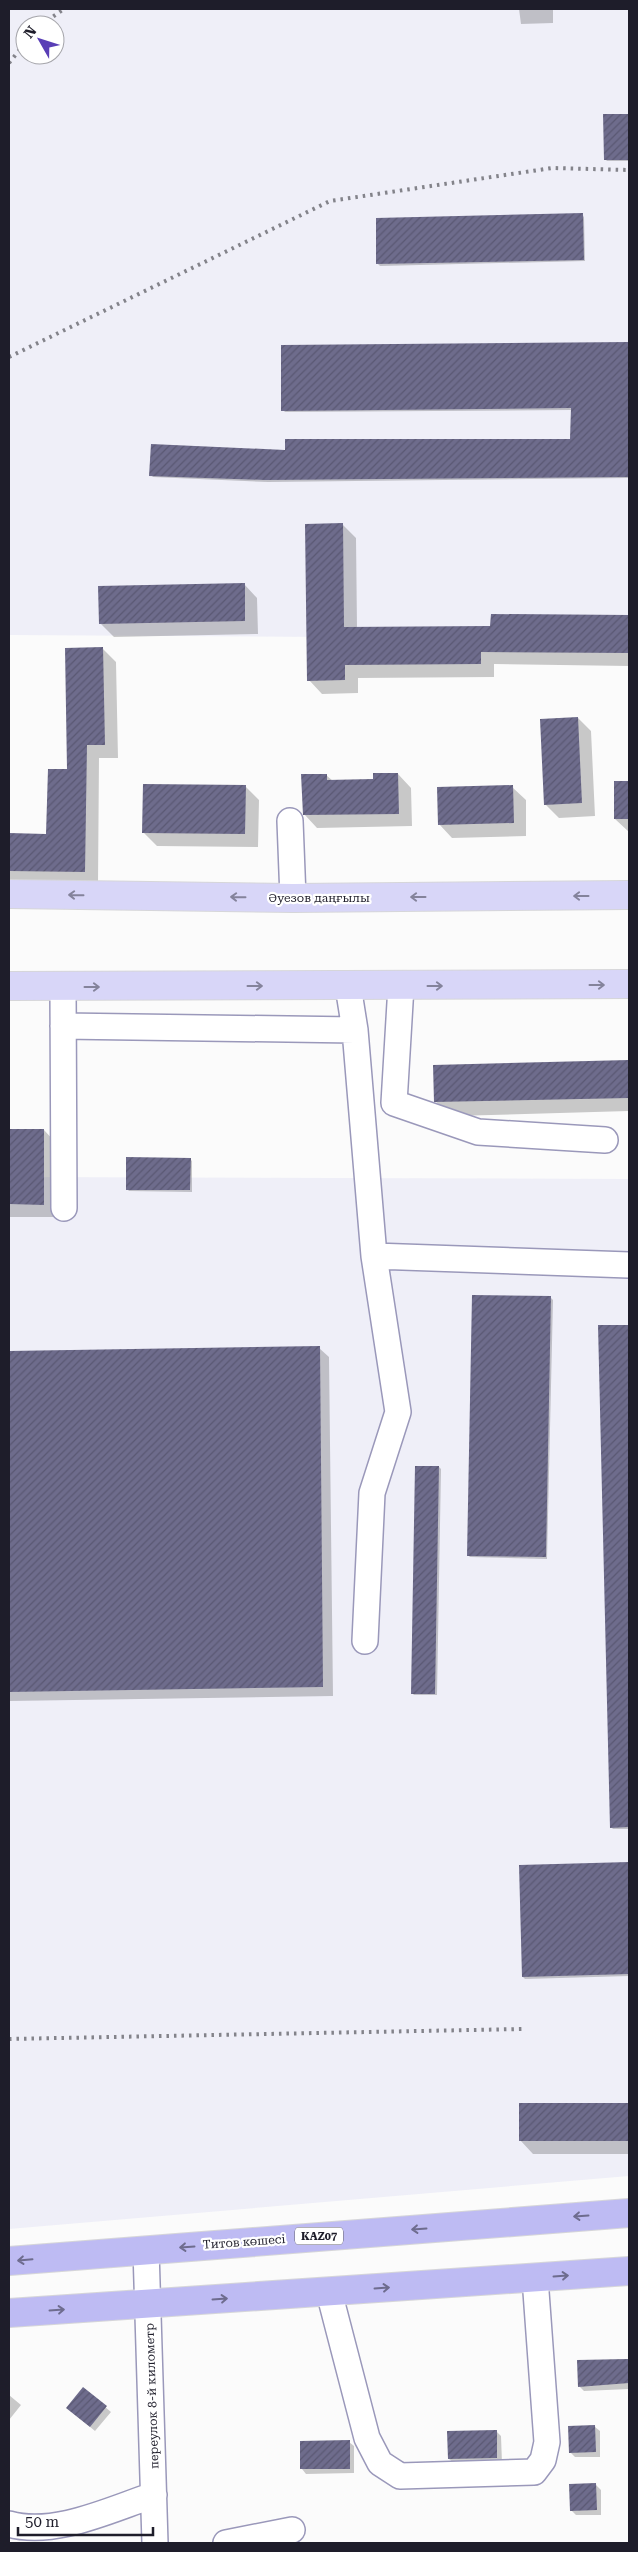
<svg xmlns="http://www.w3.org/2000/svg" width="638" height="2552" font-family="'Roboto Serif',serif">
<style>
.built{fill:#efeff8;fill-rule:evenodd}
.shadow{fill:#0003}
.building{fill:url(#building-hatch)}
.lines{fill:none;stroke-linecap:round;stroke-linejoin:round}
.minor-casing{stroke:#9a98ba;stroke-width:28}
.major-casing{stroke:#d6d6d9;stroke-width:30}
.highway-casing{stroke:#d6d6d9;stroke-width:30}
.minor{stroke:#fff;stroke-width:25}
.major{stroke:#d8d6f8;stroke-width:28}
.highway{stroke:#bebbf3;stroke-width:28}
.rail{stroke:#83838a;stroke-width:4;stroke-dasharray:2.5 5;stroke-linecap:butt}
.oneway{stroke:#84839b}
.oneway2{stroke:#6e6c8e}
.labels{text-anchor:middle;stroke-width:4.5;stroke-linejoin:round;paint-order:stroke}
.shield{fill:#fff;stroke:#62616a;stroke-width:1}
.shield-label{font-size:11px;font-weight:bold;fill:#1e1d2a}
.street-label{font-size:12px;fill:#1e1d2a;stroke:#fff}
</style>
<defs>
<pattern id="building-hatch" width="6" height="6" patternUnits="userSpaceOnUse" patternTransform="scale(1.25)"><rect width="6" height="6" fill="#6e6c8c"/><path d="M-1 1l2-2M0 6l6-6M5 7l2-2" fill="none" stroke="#5a5873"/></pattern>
</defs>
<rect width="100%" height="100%" fill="#fbfbfb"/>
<path class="built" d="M9,9H629V639L9,635ZM25,25H55V55H25Z
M9,1177L629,1179V2176L9,2229Z"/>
<path class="shadow" d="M519,9H553V23L521,24Z
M629,115V161H607L605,159L604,116Z
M582,215L584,217L585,261L380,266L378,264Z
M629,344V409L603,410V435H629V478L268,482L153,477L151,475L286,451L572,440V410L285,412L283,410L282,346Z
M342,524L356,538L357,628L492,627V615L629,616V666L494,664V677L358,678V693L322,694L309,680Z
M244,584L257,598L258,634L114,637L101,624Z
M103,649L116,662L118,758H99L98,885L9,884V834L48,835Z
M578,718L591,731L595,816L559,818L546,805Z
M398,774L411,788L412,826L317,828L304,814L326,775L333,781H374Z
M615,782H629V832L615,819Z
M246,787L259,800L258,847L157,846L144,833Z
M512,787L526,800V836L452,838L439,824Z
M629,1061V1111L453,1116L435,1101L434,1066Z
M9,1130H44L57,1144V1217H9Z
M190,1159L192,1161V1192L129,1191L127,1189Z
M551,1298L553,1300L547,1559L470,1557L468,1555Z
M629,1326V1829H613L611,1827L600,1327Z
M319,1348L329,1357L333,1696L9,1701V1352Z
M439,1467L441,1469L437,1695H414L412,1693Z
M629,1863V1976L525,1979L523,1977L520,1866Z
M520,2104H629V2154H533L520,2140Z
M629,2359V2389L584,2391L579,2386V2361Z
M84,2389L111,2412L95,2431L73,2413Z
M9,2395L21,2405L9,2420Z
M595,2427L600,2431V2457H575L570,2452Z
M496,2431L501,2436L502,2463H454L449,2459Z
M349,2442L354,2446V2473L306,2474L302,2469Z
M596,2485L601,2490V2515H576L571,2510Z"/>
<path class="building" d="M603,114H629V160H604Z
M583,213L584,260L376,264V218Z
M629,342V477L265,480L149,476L151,444L285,450V439H570L571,408L281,411V345Z
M343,523L344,627L490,626L491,614L629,615V653L481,652V664L345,665V680L307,681L305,524Z
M245,583V621L99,624L98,586Z
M103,647L105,745H87L85,872L9,871V833L46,834L48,769H67L65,648Z
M578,717L582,803L544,805L540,719Z
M373,773H398L399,814L303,815L301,774H327V780L373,779Z
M614,781H629V819H614Z
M143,784L246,785L245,834L142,833Z
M513,785L514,823L438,825L437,787Z
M629,1060V1098L434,1102L433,1065Z
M9,1129H44V1205L9,1204Z
M126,1157L191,1158L190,1190H126Z
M472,1295L551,1296L546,1557L467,1556Z
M598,1325H629V1827L610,1828Z
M320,1346L323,1687L9,1692V1351Z
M415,1466H439L435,1694H411Z
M629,1862V1974L522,1977L519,1865Z
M519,2103H629V2141H519Z
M629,2359V2383L578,2387L577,2360Z
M83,2387L107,2406L90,2427L66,2408Z
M595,2425L596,2452L569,2453L568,2426Z
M497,2430V2458L448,2459L447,2431Z
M350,2440V2469H300V2441Z
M596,2483L597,2510L570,2511L569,2484Z"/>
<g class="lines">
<g class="minor-casing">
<path id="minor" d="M290,821L293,898
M348,986L355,1030L374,1256
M401,986L394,1103L478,1132L605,1140
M63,987L64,1208
M63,1026L355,1030
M365,1641L372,1493L398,1412L374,1256L629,1265
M146,2250L155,2543
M329,2292L367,2438L380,2463L400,2476L534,2472L543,2460L547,2442L535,2278
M9,2524C55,2537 111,2509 154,2495
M226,2543L292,2530"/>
</g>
<g class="major-casing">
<path id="major" d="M9,894L293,898L629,895
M9,986L629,984"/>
</g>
<g class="highway-casing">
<path id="highway" d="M9,2261L629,2213
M9,2313L629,2271"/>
</g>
<use href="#minor" class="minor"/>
<use href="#major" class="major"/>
<use href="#highway" class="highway"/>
<path class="rail" d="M41,25L64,9
M9,63L25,43
M9,357L330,201L552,168L629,170
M9,2039L522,2029"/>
</g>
<defs><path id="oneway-shaft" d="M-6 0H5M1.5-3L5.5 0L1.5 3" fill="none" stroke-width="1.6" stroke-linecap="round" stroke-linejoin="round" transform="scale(1.25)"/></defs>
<g class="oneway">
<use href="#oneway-shaft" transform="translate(76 895) rotate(-179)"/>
<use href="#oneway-shaft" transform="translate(581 896) rotate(180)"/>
<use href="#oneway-shaft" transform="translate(238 897) rotate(-179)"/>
<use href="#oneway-shaft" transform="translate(418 897) rotate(180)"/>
<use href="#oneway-shaft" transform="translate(597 985)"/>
<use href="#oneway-shaft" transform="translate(255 986)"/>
<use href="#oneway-shaft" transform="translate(435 986)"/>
<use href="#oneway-shaft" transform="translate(92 987)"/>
</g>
<g class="oneway2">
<use href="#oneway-shaft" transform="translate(581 2216) rotate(176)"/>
<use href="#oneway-shaft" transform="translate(419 2229) rotate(176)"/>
<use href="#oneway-shaft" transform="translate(187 2247) rotate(176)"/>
<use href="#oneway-shaft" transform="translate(25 2260) rotate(175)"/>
<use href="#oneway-shaft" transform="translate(561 2276) rotate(-4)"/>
<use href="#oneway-shaft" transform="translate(382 2288) rotate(-4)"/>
<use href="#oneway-shaft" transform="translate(220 2299) rotate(-4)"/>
<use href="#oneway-shaft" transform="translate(57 2310) rotate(-4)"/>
</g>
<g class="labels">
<rect class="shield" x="295" y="2227.5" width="48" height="17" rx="4"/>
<g class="shield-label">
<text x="319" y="2240">KAZ07</text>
</g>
<g class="street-label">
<text x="319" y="902">Әуезов даңғылы</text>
<text transform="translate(244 2242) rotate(-4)" y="4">Титов көшесі</text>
<text transform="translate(152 2396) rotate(-92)" y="4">переулок 8-й километр</text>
</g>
</g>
<rect width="638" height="2552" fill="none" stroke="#1e1d2a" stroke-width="20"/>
<g transform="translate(40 40) rotate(309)"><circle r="24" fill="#ffffff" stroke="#a5a5aa"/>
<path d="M0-4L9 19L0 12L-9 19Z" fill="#593eb6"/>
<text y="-8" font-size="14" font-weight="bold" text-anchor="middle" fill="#1e1d2a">N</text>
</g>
<path d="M18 2527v8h135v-8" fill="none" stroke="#1e1d2a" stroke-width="2.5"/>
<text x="25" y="2527" font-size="15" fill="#1e1d2a" stroke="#ffffff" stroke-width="4" paint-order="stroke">50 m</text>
</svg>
